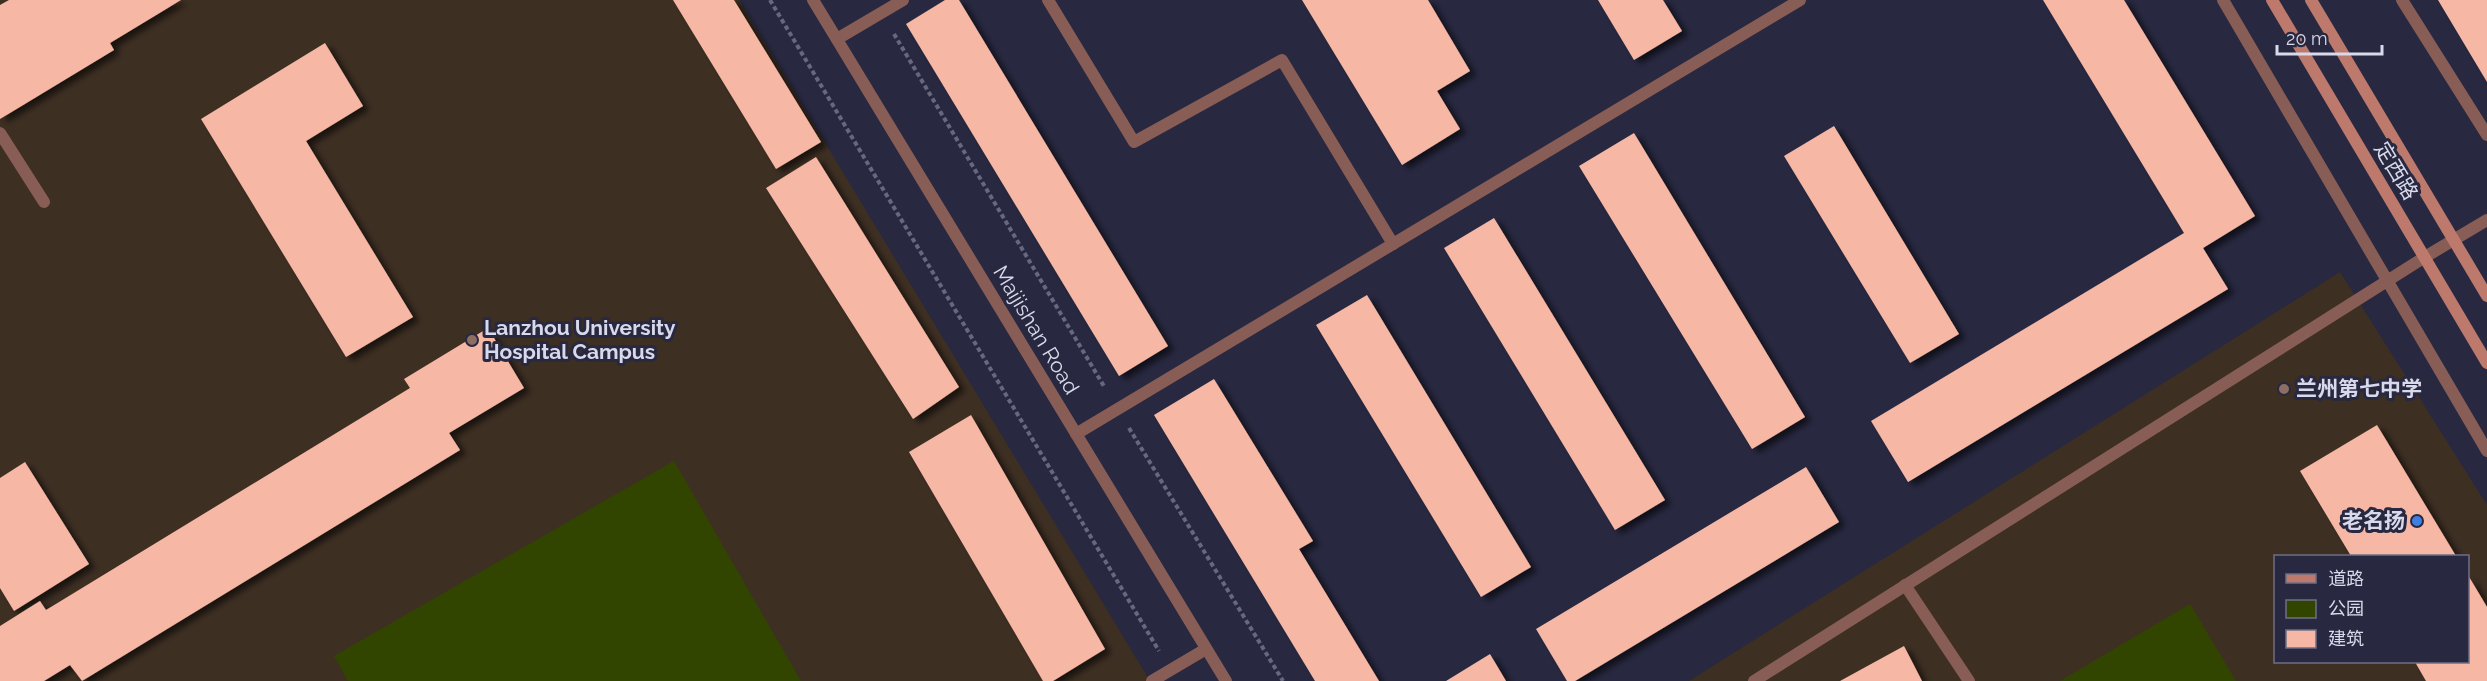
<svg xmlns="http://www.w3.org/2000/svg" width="2487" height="681" font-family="Raleway,'Noto Sans SC',sans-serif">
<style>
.education{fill:#3e2f23;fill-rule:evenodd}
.green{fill:#324500}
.building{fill:#f6b8a5;filter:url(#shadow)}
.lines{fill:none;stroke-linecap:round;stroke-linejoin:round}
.path{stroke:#67687e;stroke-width:4;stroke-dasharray:4.5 3;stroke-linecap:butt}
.service{stroke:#885d55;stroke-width:12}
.minor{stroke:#885d55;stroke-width:12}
.tertiary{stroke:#885d55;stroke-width:12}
.secondary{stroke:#bc796c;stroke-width:12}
.education-dot{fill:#8d6e63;stroke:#282841;stroke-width:2}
.shop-dot{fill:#3f7fe0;stroke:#282841;stroke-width:2}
.labels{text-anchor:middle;stroke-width:6;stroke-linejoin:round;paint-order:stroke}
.street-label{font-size:21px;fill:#d8d9ea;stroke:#282841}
.poi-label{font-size:21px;font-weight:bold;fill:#d8d9ea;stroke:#282841;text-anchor:start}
</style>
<defs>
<filter id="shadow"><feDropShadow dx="6" dy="4" stdDeviation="3" flood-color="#0009"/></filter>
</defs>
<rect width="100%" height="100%" fill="#282841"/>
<path class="education" d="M0,0H739L1150,681H0Z
M2340,272L2487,505V681H1689ZM2276,556H2468V662H2276Z"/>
<path class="green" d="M674,461L801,681H348L334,656Z
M2190,604L2236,681H2060Z"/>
<path class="building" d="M9,0H181L110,43L114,50L0,119V5Z
M673,0H734L821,142L776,169Z
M945,0H959L1168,346L1119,376L906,24Z
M1302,0H1428L1470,71L1437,91L1460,129L1402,165Z
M1598,0H1663L1682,31L1634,60Z
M2043,0H2124L2255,216L2203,248L2228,289L1908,482L1871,421L2184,233Z
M2438,0H2487V82Z
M325,43L363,106L306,141L413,317L346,357L201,119Z
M1834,126L1959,334L1910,363L1784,156Z
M1634,133L1805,417L1752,449L1579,166Z
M816,157L959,387L913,419L766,188Z
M1494,218L1665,500L1615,530L1444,248Z
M1367,295L1531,567L1481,597L1316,325Z
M488,328L524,388L449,433L460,450L82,681L70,665L44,681H0V626L40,601L46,610L410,388L404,379Z
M1214,379L1313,541L1299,549L1379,681H1315L1154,415Z
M971,415L1105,649L1053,681H1043L909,452Z
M2377,425L2456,556H2351L2300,471Z
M25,462L89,564L14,611L0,588V478Z
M1806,467L1839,522L1575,681H1567L1536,629Z
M2468,575L2487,607V681H2426L2415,662H2468Z
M1904,646L1922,681H1840Z
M1490,654L1506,681H1446Z"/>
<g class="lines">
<path class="path" d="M770,0L1159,651
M894,34L1105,388
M1129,428L1283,681"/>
<path class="service" d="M1048,0L1134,142L1282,60L1393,244
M2402,0L2487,135
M837,39L903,0
M0,133L44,202
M1905,585L1969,681
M1152,681L1206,649"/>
<path class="minor" d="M2223,0L2487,451
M1076,434L1800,0
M1754,681L2425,257"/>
<path class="tertiary" d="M813,0L1226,681
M2425,257L2487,220"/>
<path class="secondary" d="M2272,0L2487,363
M2311,0L2487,296"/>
</g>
<g class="education-dot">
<circle cx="472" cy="340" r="6"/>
<circle cx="2284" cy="389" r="6"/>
</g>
<circle class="shop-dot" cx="2417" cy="521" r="6"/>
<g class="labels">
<g class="street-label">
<text transform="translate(2396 171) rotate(59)" y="7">定西路</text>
<text transform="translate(1036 330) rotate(59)" y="7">Maijishan Road</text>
</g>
<g class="poi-label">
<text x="484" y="335">Lanzhou University<tspan x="484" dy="24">Hospital Campus</tspan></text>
<text x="2296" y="396">兰州第七中学</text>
<text x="2405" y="528" text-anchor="end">老名扬</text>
</g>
</g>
<rect x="2274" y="555" width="195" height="108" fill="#282841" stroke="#6e6f85" stroke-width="1.5"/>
<rect x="2286" y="574" width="30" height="9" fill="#bc796c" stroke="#6e6f85" stroke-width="1.5"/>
<text x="2328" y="585" font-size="18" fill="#d8d9ea">道路</text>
<rect x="2286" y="600" width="30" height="18" fill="#324500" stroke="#6e6f85" stroke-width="1.5"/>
<text x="2328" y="615" font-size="18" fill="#d8d9ea">公园</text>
<rect x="2286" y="630" width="30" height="18" fill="#f6b8a5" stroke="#6e6f85" stroke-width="1.5"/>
<text x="2328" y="645" font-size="18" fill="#d8d9ea">建筑</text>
<path d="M2277 45v9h105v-9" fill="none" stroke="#d8d9ea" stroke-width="3"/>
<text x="2286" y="45" font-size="18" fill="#d8d9ea" stroke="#282841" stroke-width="4.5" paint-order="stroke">20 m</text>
</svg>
